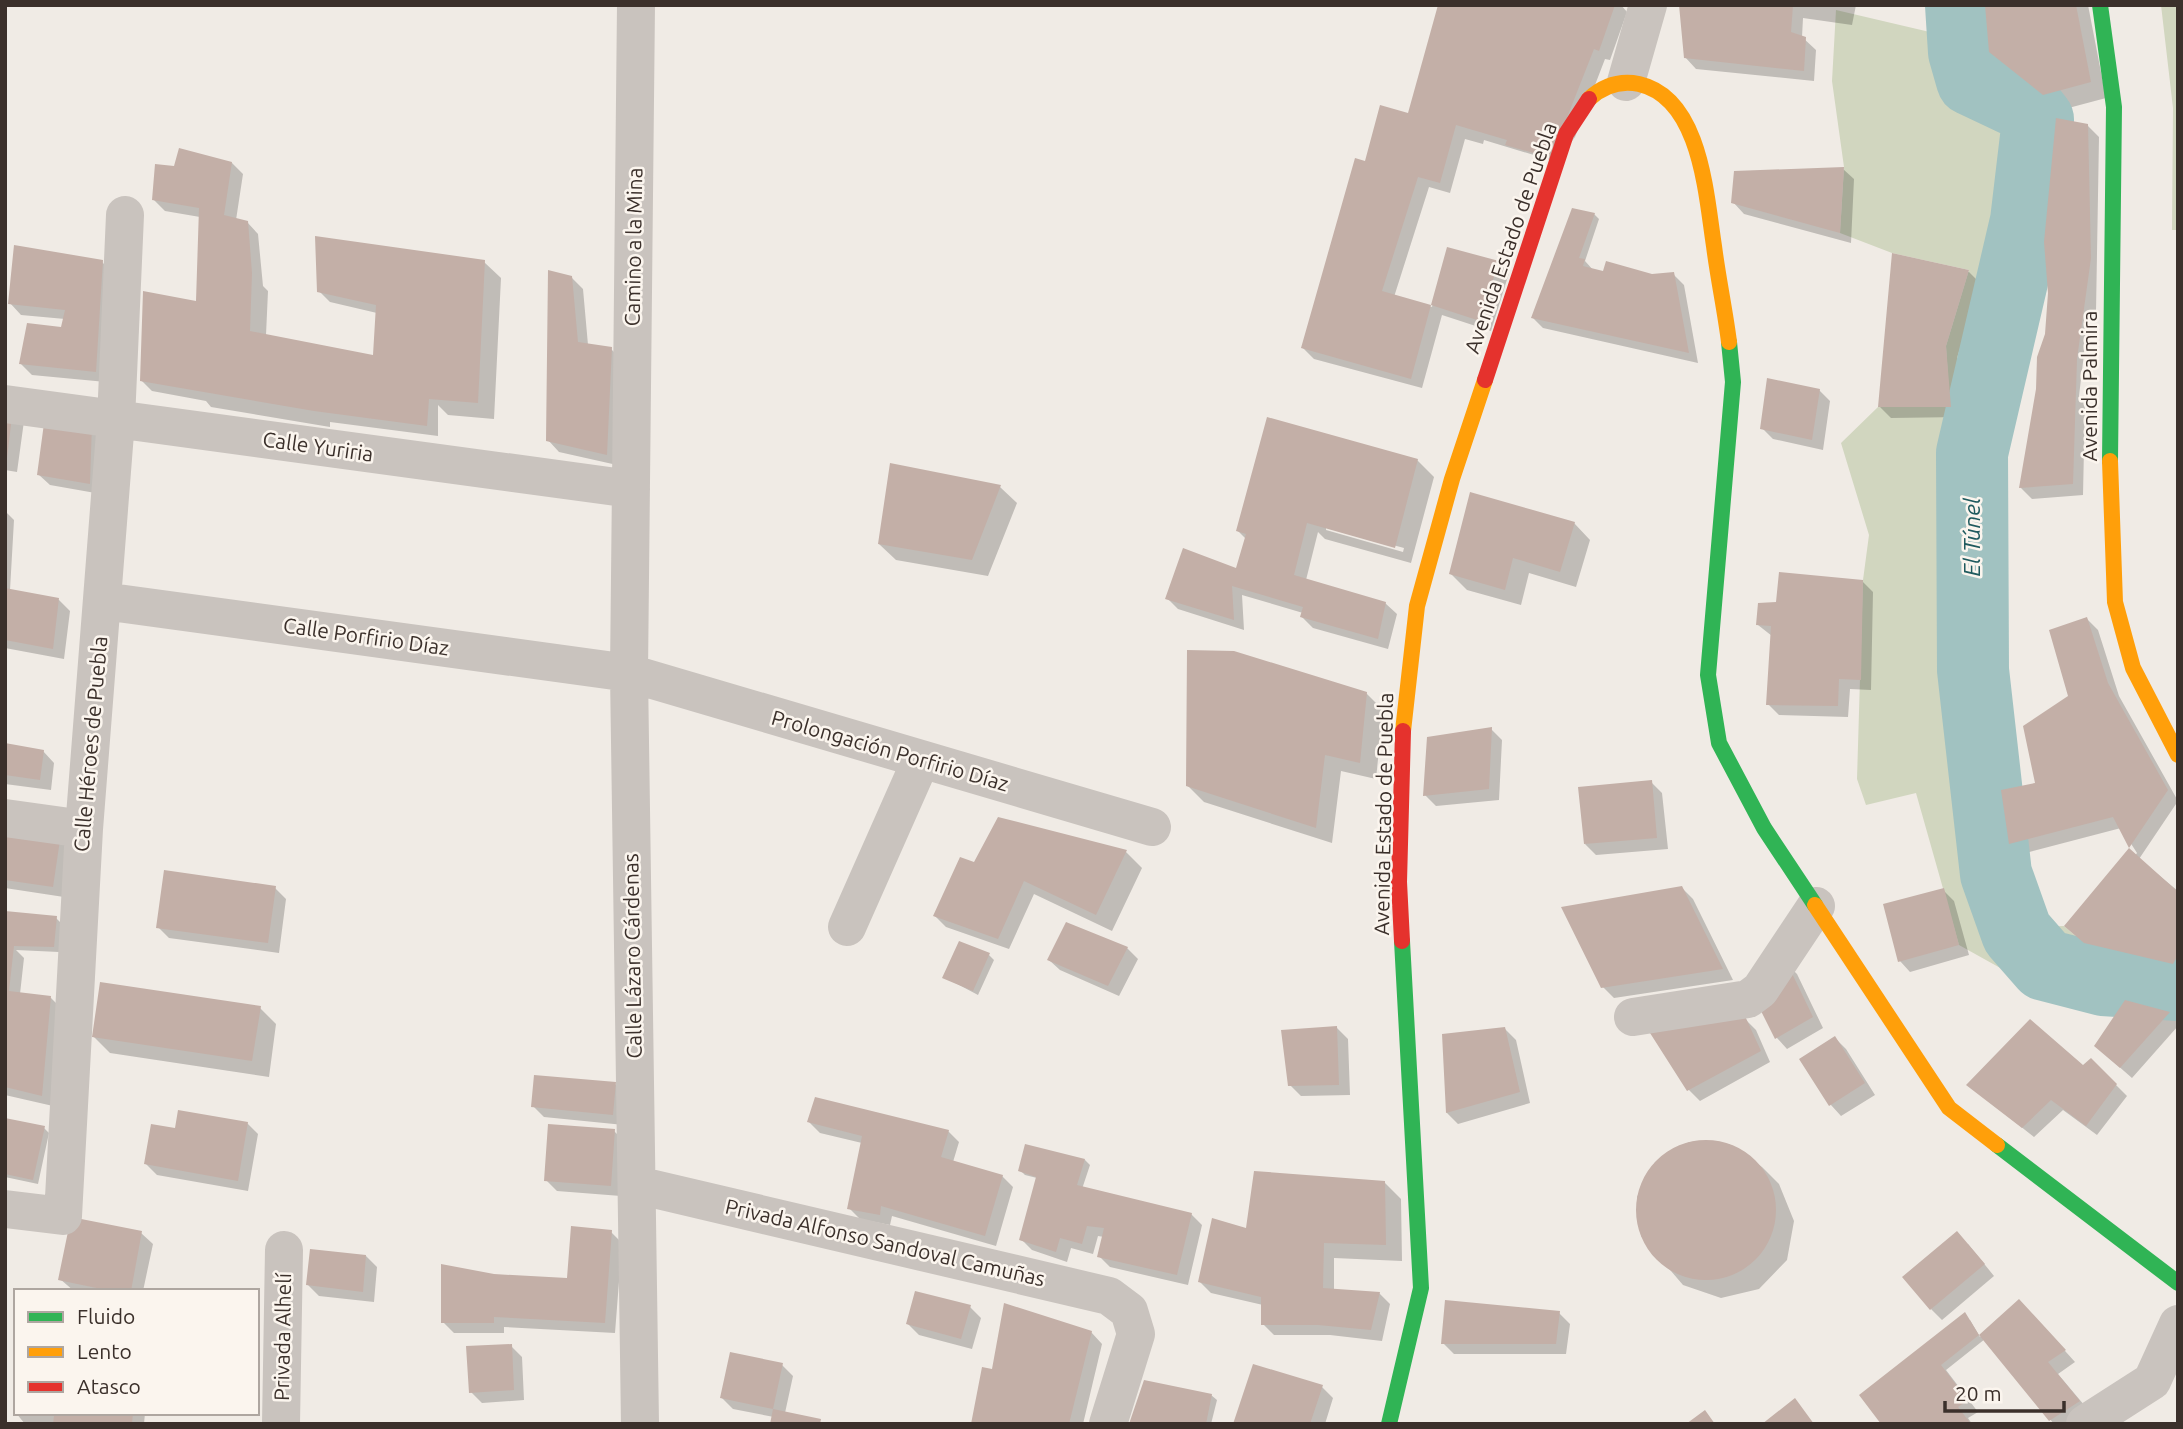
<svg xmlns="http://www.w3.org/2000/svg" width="2183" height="1429" font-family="Ubuntu,sans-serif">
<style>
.green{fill:#d1d6bf}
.shadow{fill:#0003;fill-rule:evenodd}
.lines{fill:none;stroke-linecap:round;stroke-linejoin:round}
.river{stroke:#a1c2c1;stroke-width:72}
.building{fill:#c3afa7}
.street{stroke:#c9c3be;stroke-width:38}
.fast{stroke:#30b455;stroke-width:16}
.slow{stroke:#ff9f0a;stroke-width:16}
.jam{stroke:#e5322d;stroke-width:16}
.labels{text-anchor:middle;stroke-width:5;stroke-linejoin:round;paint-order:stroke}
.street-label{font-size:21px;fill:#3b302b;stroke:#fbf5ee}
.water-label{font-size:23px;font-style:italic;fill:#1f5a5e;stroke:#fbf5ee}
</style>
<rect width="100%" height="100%" fill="#f0ebe5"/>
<path class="green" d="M1939,5H1985L1989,52L2043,95L2056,118L2044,242L2029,271L1995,424L1991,573L1993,699L2001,790L2009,844L2032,927L2064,926L2084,943L2178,966V1014L2125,1000L2117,1011L2029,984L1959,945L1916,793L1866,805L1857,779L1863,580L1869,535L1841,443L1878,407H1950L1946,346L1969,270L1892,253L1840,233L1844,167L1832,81L1836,10L1934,33Z
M2161,5H2178V230H2172L2173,108Z"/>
<path class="shadow" d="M1439,5H1621L1627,12L1610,60L1605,59L1575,137L1557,162L1484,140L1483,144L1465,139L1450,193L1429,187L1394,297L1432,307L1448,249L1498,262L1509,273L1491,331L1442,315L1422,388L1314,359L1303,348L1366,163L1414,116Z
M1682,5H1856L1852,25L1803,18L1802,37L1816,50L1814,81L1696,69L1685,57Z
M1987,5H2088L2106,98L2061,110L1990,51Z
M2088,126L2099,137L2096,312L2089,311L2079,396L2085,402L2083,495L2032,499L2021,488Z
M232,163L243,174L236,220L247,222L258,234L263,286L268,291L266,335L374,357L377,313L330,302L319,291L484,262L501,278L494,419L448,415L438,405V436L330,422V427L211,407L206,401L152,391L141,380L197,303L200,217L165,211L154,200L175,168Z
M1843,169L1854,179L1851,243L1744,214L1733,202Z
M1594,214L1599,219L1585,261L1594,271L1652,276L1673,274L1684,285L1698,363L1543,328L1533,318Z
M1894,255L1969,272L1980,283L1957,358L1961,417L1891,418L1880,407Z
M102,262L113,273L106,382L32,375L21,364L63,329L65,319L21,315L10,303Z
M572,278L583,289L588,345L611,349L622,360L617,465L559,452L548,440Z
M1819,390L1830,401L1823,450L1773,439L1762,428Z
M5,409L24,421L17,472L5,470Z
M47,418L102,436L101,494L50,485L38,474Z
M1417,460L1434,477L1411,563L1325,539L1318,532L1306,580L1385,603L1397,614L1388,649L1313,628L1302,617L1303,613L1242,595L1244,630L1178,609L1167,598L1238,571L1246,539L1238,531ZM1326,527L1404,548L1403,552L1326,530Z
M1000,487L1017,503L988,576L896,560L879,544Z
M5,511L14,520L10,590L59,600L70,611L64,659L5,648Z
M1574,523L1590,540L1576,587L1529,573L1521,605L1467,590L1451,574Z
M1862,581L1873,592L1871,690L1850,689L1848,717L1779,715L1768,704L1772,636L1758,625L1778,604Z
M2087,619L2098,630L2119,696L2178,801L2139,859L2178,891V972L2097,953L2077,937L2137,853L2121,828L2022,854L2011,843L2070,697Z
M1366,693L1383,710L1376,779L1341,771L1332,843L1204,802L1187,785Z
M1491,729L1502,740L1499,800L1436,806L1425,795Z
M5,745L43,751L54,763L51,790L5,784Z
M1651,782L1662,793L1668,849L1596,855L1585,844Z
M5,827L72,846L64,897L5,888Z
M1126,852L1142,868L1112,931L1034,894L1009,949L946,927L935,916L974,864Z
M275,888L286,899L279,953L169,938L158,927Z
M1682,888L1693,899L1733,980L1614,998L1603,987Z
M1943,890L1954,901L1969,955L1910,972L1900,961Z
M5,913L56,918L61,923L59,952L16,950L24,958L20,994L51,998L62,1009L53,1106L5,1095Z
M1127,948L1138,959L1119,996L1060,970L1049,960Z
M989,955L994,960L978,995L944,977Z
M1787,964L1797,974L1823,1028L1787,1049L1777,1038Z
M2126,1002L2169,1014L2178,1022V1026L2132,1078L2108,1057Z
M260,1008L276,1024L269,1077L110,1053L94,1037Z
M1744,1018L1756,1030L1770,1062L1700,1101L1689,1090L1646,1024Z
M1337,1028L1348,1039L1350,1095L1301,1096L1290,1085Z
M1505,1029L1516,1040L1530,1103L1458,1124L1447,1113L1444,1036Z
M1835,1038L1846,1049L1875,1095L1841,1116L1831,1105Z
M2091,1060L2127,1096L2097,1135L2063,1110L2034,1137L1968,1085L2084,1068Z
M615,1084L626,1095L624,1125L544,1117L533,1106Z
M5,1119L44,1128L49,1133L38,1184L5,1177Z
M809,1122L948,1131L959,1142L953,1162L1002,1176L1013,1187L996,1246L892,1216L890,1225L860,1219L849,1208L862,1143L820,1133Z
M247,1123L258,1134L248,1191L157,1175L146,1164L176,1130Z
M614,1131L625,1142L621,1196L557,1191L546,1180Z
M1689,1142L1729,1144L1762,1167L1779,1184L1794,1221L1787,1260L1759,1289L1721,1298L1683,1285L1641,1236L1637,1197L1655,1162Z
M1085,1160L1090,1165L1082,1189L1191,1214L1202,1225L1188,1285L1110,1267L1099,1256L1104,1237L1098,1236L1093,1254L1071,1248L1067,1262L1032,1250L1021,1239L1037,1178L1025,1175L1020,1170Z
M1384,1182L1401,1199L1402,1261L1334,1258V1290L1379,1293L1390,1304L1382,1341L1330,1335H1274L1263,1324V1305L1211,1293L1200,1282L1248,1229Z
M611,1232L622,1243L615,1333L504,1327V1333H454L443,1322L493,1276L569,1280Z
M141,1233L153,1244L143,1291H74L60,1279Z
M1968,1244L1994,1276L1942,1320L1931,1309Z
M366,1256L377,1267L374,1302L319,1296L308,1285Z
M970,1307L981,1318L972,1349L919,1335L908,1324Z
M2030,1312L2075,1362L2058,1374L2090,1412L2073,1424H2054L1985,1339L1946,1370L1978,1412L1968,1418L1972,1424H1883L1970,1320L1980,1337Z
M1559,1313L1570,1324L1566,1354H1454L1443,1343Z
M1091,1332L1102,1344L1083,1424H973L993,1371Z
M511,1346L522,1357L524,1400L482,1403L471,1392Z
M782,1365L793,1376L785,1413L824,1424H772L774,1417L733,1409L722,1398Z
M1322,1387L1333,1398L1325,1424H1235Z
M1211,1395L1217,1400L1211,1424H1131Z
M16,1413H145L144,1424H25Z"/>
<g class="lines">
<path class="river" d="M1961,5L1964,52L1972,80L2027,106L2038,120L2026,221L1972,453L1973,670L1996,874L2017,933L2045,965L2103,980L2178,985"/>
</g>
<path class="building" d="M1438,5H1615L1599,51L1594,49L1551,158L1505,145L1507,140L1456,125L1440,183L1418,177L1382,291L1431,305L1411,379L1301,348L1355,158L1365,161L1380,105L1408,113Z
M1679,5H1793L1791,32L1806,37L1804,71L1684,58Z
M1985,5H2076L2091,82L2043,95L1989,52Z
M2056,118L2088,124L2091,258L2077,359L2073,484L2019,488L2036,389L2037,357L2045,334L2048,293L2044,242Z
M179,148L232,162L224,215L248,221L252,273L250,331L373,355L376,305L317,292L315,236L485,260L478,403L429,399L427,426L314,411L140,381L143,291L196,301L199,208L152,200L155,164L174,166Z
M1844,167L1840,233L1731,203L1734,171Z
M1572,208L1595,213L1579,258L1585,259L1583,266L1603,271L1606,261L1652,274L1674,272L1689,353L1531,318Z
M14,245L103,260L96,372L19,364L27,323L61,327L65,310L8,304Z
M1447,247L1499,261L1480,321L1431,305Z
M1892,253L1969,270L1946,346L1951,407H1878Z
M548,270L572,276L578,342L612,347L607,455L546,441Z
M1767,378L1820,389L1812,440L1760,429Z
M5,407L13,408L7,458H5Z
M45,416L92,423L90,484L37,475Z
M1267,417L1418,459L1395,548L1307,523L1294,575L1386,602L1378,639L1300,617L1303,607L1232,586L1234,620L1165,599L1183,548L1236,568L1246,534L1236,531Z
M890,463L1001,485L972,560L878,544Z
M1470,492L1575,522L1560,572L1513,558L1505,590L1449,574Z
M1779,572L1863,580L1861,680L1839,679L1838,706L1766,705L1771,626L1756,625L1758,603L1776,602Z
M5,588L59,598L53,649L5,640Z
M2087,617L2108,683L2168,790L2129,848L2113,817L2009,844L2001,790L2035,783L2023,726L2068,696L2049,630Z
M1187,650L1234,651L1367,692L1360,763L1325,755L1316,828L1186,786Z
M1492,727L1489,789L1423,796L1427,737Z
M5,743L44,750L40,780L5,775Z
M1652,780L1657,838L1584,844L1578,787Z
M998,817L1127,850L1096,915L1024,881L998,939L933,916L960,857L974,862Z
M5,825L61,833L53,887L5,880Z
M2129,848L2176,890L2178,888V955L2173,964L2084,943L2064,926Z
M164,870L276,886L268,943L156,928Z
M1682,886L1723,969L1601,988L1561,907Z
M1944,888L1959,945L1898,962L1883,904Z
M5,911L57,916L54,947L14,946L9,991L51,996L42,1096L5,1087Z
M1066,922L1128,947L1108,986L1047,960Z
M959,941L990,953L973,991L942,978Z
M1786,961L1813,1017L1775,1039L1757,1003Z
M100,982L261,1006L252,1061L92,1037Z
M2125,1000L2170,1012L2120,1068L2094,1046Z
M1745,1016L1761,1051L1687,1091L1643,1022Z
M2030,1019L2083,1065L2091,1058L2117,1084L2086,1126L2051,1100L2022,1128L1966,1085Z
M1337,1026L1339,1085L1288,1086L1281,1030Z
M1505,1027L1520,1092L1446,1113L1442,1034Z
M1835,1036L1865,1083L1829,1106L1799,1059Z
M534,1075L616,1082L613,1115L531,1107Z
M815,1097L949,1130L941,1157L1003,1175L985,1236L881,1206L880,1215L847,1209L862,1136L807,1122Z
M178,1110L248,1122L238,1181L144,1164L151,1124L175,1128Z
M5,1118L45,1126L33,1180L5,1174Z
M548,1124L615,1129L611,1186L544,1181Z
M1636 1210a70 70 0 1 1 140 0a70 70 0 1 1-140 0Z
M1025,1144L1085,1159L1077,1185L1192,1213L1177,1275L1097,1257L1104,1228L1087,1226L1082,1244L1060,1238L1056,1252L1019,1240L1036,1177L1018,1171Z
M1254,1171L1385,1181L1386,1245L1324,1243L1323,1288L1380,1292L1371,1330L1318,1325H1261V1297L1198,1282L1212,1218L1246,1228Z
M71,1217L142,1231L131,1291H111L58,1280Z
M571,1226L612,1230L605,1323L494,1317V1323H441V1264L494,1274L567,1278Z
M1957,1231L1985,1264L1930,1310L1902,1277Z
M310,1249L366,1255L363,1292L306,1285Z
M915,1291L971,1305L961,1339L906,1324Z
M2019,1299L2066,1350L2048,1362L2080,1401L2049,1421L1979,1335Z
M1445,1300L1560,1311L1556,1344H1441Z
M1004,1303L1092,1331L1069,1424H971L982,1367L992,1369Z
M1965,1312L1979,1335L1941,1365L1968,1400L1958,1407L1971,1424H1881L1859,1395Z
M512,1344L514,1390L469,1393L466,1346Z
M730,1352L783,1363L773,1409L720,1398Z
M1253,1364L1323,1385L1310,1424H1233Z
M1144,1380L1212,1394L1206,1424H1129Z
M1795,1398L1814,1424H1762Z
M773,1409L821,1419L820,1424H770Z
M1705,1410L1715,1424H1686Z
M24,1413H133L132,1424H53L54,1416Z"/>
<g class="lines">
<path class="street" d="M636,5L629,673L640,1424
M1626,82L1648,5
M5,404L631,489
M103,601L629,673L1152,827
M5,818L84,829
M847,927L921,760
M1633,1017L1748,999L1760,990L1816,906
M637,1185L1109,1296L1129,1311L1136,1334L1108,1424
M5,1209L63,1216L84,829L116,420L125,215
M281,1424L284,1250
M2085,1424L2152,1381L2178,1324"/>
<path class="fast" d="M2100,5L2114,107L2110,461
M1729,342L1733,382L1708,675L1719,743L1764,828L1815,905
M1997,1145L2178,1283
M1389,1424L1421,1288L1402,941"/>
<path class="slow" d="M1589,99C1603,86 1619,80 1639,84C1701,98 1706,195 1714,246C1718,278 1725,310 1729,342
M2110,461L2115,602L2133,668L2178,755
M1403,731L1417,606L1452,479L1485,380
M1815,905L1949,1108L1997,1145"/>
<path class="jam" d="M1485,380L1566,134L1589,99
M1402,941L1399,882L1403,731"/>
</g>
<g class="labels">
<g class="street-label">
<text transform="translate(1511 238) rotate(-71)" y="7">Avenida Estado de Puebla</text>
<text transform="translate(634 247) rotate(-89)" y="7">Camino a la Mina</text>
<text transform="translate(2090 386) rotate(-90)" y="7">Avenida Palmira</text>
<text transform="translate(318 447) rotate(8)" y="7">Calle Yuriria</text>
<text transform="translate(366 637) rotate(8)" y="7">Calle Porfirio Díaz</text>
<text transform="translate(91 744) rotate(-85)" y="7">Calle Héroes de Puebla</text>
<text transform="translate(890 751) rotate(16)" y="7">Prolongación Porfirio Díaz</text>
<text transform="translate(1384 814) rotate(-89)" y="7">Avenida Estado de Puebla</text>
<text transform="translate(633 956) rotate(-91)" y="7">Calle Lázaro Cárdenas</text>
<text transform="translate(885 1243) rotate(13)" y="7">Privada Alfonso Sandoval Camuñas</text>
<text transform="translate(283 1337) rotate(-89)" y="7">Privada Alhelí</text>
</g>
<g class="water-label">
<text transform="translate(1972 537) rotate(-90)" y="8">El Túnel</text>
</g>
</g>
<rect width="2183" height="1429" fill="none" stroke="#3b302b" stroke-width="14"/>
<rect x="14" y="1289" width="245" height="126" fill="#fbf5ee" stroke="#aea6a0" stroke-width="2"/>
<rect x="28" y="1312" width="35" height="10" fill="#30b455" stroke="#aea6a0" stroke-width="2"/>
<text x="77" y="1324" font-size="21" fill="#3b302b">Fluido</text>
<rect x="28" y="1347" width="35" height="10" fill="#ff9f0a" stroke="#aea6a0" stroke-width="2"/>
<text x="77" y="1359" font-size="21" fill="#3b302b">Lento</text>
<rect x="28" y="1382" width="35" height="10" fill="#e5322d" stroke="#aea6a0" stroke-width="2"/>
<text x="77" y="1394" font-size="21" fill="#3b302b">Atasco</text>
<path d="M1945 1401v10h119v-10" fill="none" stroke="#3b302b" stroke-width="3.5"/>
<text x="1955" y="1401" font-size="21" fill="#3b302b" stroke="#fbf5ee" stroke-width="5" paint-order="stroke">20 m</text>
</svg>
